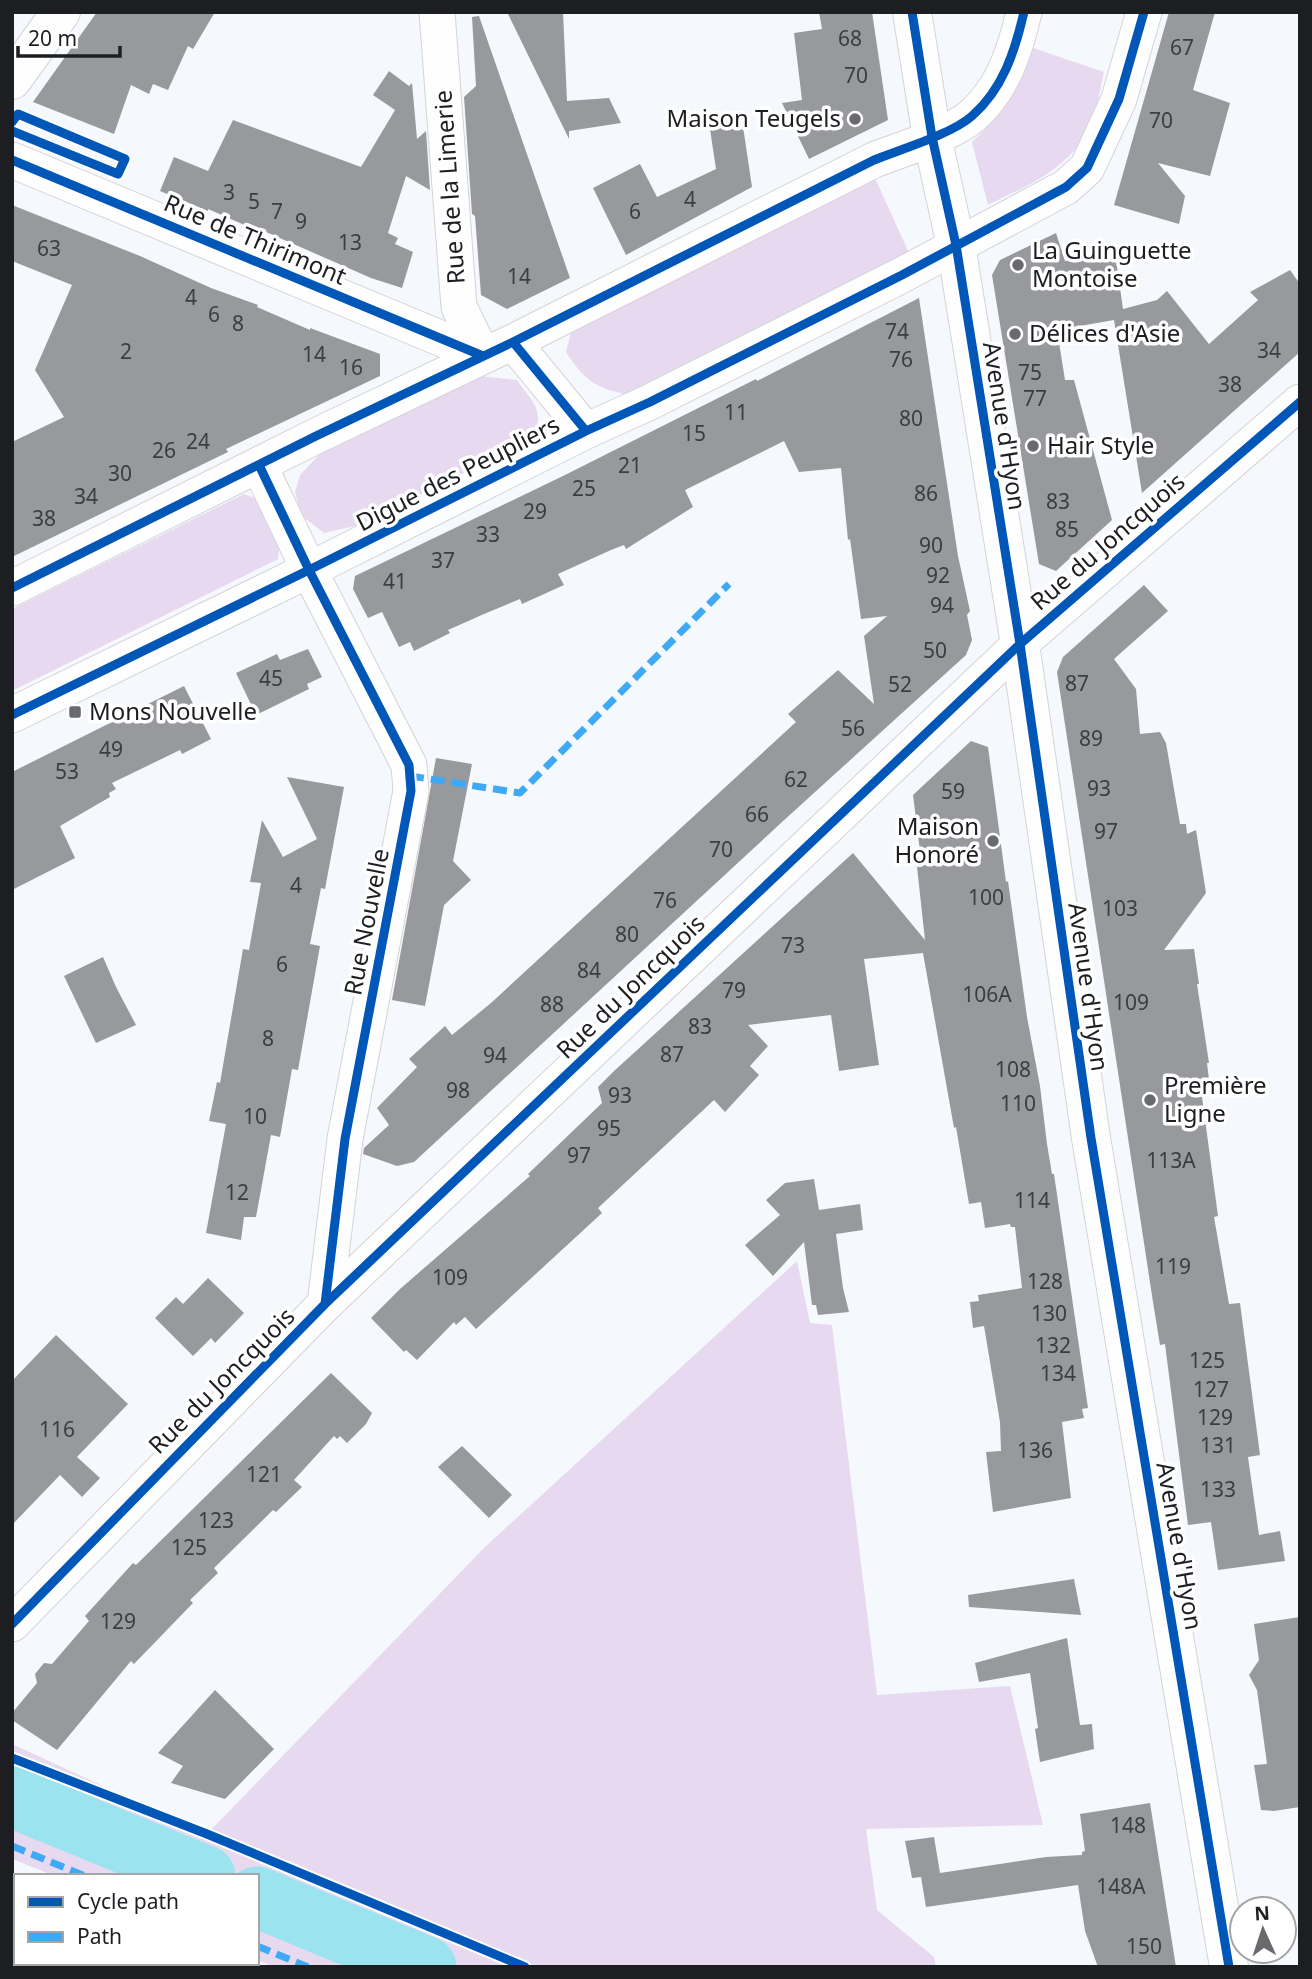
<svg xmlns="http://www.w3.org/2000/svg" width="1312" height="1979" font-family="'Noto Sans',sans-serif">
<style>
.green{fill:#e7d9f0}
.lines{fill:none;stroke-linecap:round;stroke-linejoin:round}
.river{stroke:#9be3ef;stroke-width:61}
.building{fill:#98999c}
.minor-casing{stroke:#d2d4d8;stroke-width:37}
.tertiary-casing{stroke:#d2d4d8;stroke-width:40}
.minor{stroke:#fefeff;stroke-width:35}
.tertiary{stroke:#fefeff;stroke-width:38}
.quiet{stroke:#3fa9f5;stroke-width:7;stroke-dasharray:14 7;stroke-linecap:butt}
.cycleway-casing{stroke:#fff;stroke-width:13}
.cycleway{stroke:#0057b8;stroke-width:9}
.poi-dot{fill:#686a6e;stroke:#fff;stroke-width:2.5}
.labels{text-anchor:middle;stroke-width:7;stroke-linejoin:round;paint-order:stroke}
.number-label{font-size:21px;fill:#3b3d40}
.poi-label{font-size:24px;fill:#1c1e22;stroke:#fff;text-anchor:start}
.street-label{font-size:24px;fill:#1c1e22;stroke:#fff}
</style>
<rect width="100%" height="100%" fill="#f5f8fc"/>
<path class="green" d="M1033,48L1104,72C1100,89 1097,109 1090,125C1071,169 1028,185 988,205L972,142C1005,110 1019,92 1033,48Z
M874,176L909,253L628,395C594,387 585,381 566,352L573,324Z
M478,376L517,380C535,406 547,412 529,442L355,526L324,533L301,515L295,492L300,475L320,454Z
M244,494L263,501L280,540L278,559L12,691V609Z
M797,1261L810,1323L832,1325L877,1695L1010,1686L1043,1825L866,1829L877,1910L934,1957L936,1967H274L257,1960V1876H55L12,1859V1744L207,1834L485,1547Z"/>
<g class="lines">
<path class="river" d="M12,1797L205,1876
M257,1897L426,1967"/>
</g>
<path class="building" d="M97,12H215L193,49L188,46L168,90L153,84L149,94L131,85L114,134L33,102Z
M507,12H563L567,101L609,98L621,123L569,131V139Z
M819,12H872L888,120L809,159L782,103L802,100L794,33L822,29Z
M1169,12H1215L1193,90L1230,103L1210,176L1158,163L1185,196L1179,224L1114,205Z
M479,16L570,278L507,309L481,295L475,216L472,214L464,97L476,86L472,17Z
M389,71L409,86L412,83L417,139L426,131L430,190L406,176L388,233L398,238L395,244L413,252L402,288L371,278L257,228L256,230L208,209V211L160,191L174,157L208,171L233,120L361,167L395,110L373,95Z
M741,113L752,187L626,255L593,188L640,164L657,197L716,169L710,129Z
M12,205L140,256L211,288L258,305L257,307L310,330V328L380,354V376L226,449L228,452L12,557V442L64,417L35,370L72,285L12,261Z
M1056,233L1065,261L1115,253L1123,309L1157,300L1167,291L1209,344L1258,300L1250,292L1290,270L1300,284V352L1142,493L1114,320L1057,330L1065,380H1074L1112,520L1056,571L1039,564L992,275L1000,260Z
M919,298L958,556L970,611L967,615L972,640L966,655L782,822L414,1162L397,1166L363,1154L364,1148L389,1125L377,1108L417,1067L409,1059L445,1026L452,1035L491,1003L796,722L788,714L806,698L838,670L874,704L864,636L887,616L861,619L850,539L848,540L841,468L799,472L784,441L685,490L693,507L626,549L624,545L611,550L558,574L564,585L522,604L520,599L484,614L448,630L450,633L414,651L410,642L399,647L382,612L368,618L353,589L355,576L563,476L756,379L757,381Z
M1144,585L1168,611L1114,659L1136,689L1140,734L1160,732L1166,743L1180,824H1186L1187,834L1196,830L1206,893L1164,950L1194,949L1199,984H1197L1209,1063H1207L1211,1096L1202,1097L1218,1216L1214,1217L1229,1304L1240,1303L1260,1455L1248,1457L1259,1535L1280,1531L1285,1561L1218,1570L1211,1522L1188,1525L1165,1344L1160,1345L1153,1302L1057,672L1063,657Z
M308,649L322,677L307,684L309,689L256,715L236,673L277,654L280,660Z
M184,686L211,739L182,754L180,750L112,783L116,789L109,793L110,797L60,826L75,858L12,890V772Z
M971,741L988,747L1006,882L1008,881L1027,1017L1040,1086L1047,1144L1052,1174H1054L1088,1408L1082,1409L1084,1418L1062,1422L1071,1498L993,1512L986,1452L1001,1451L1000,1422L984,1326L973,1328L970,1302L979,1301L978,1295L1022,1288L1015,1227H1011L1010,1224L985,1228L981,1202L969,1204L956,1127L954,1128L923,953L864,959L879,1065L839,1071L831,1015L748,1025L768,1046L750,1066L759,1075L725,1112L714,1100L598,1208L602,1213L476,1329L465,1317L456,1325L454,1322L417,1360L406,1350L404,1352L371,1318L400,1289L530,1176L528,1174L602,1103L598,1087L613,1072L853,853L925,940L917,867H922L913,795Z
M436,758L472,764L453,861L471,880L444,905L425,1006L392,1000Z
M287,777L344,787L325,889L321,888L310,944L320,946L298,1070L292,1069L280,1137L271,1135L256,1217H244L241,1240L206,1233L226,1124L209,1121L217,1082L220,1083L243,949L249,950L261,883L250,882L262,820L283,857L317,839Z
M103,957L116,987L136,1025L96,1043L64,976Z
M814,1179L819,1210L860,1204L863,1230L836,1234L843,1288L849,1312L818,1315L816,1305H812L804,1242L773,1276L745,1245L780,1215L766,1200L785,1183Z
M208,1278L244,1313L215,1343L211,1338L193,1356L155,1318L176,1297L183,1304Z
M56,1335L128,1404L77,1457L100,1478L82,1497L60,1475L12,1525V1381Z
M331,1373L372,1413L366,1424L347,1443L340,1436L337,1439L334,1436L294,1480L302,1487L276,1512L273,1510L214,1568L218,1573L190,1600L193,1603L134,1664L131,1661L57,1750L12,1720V1713L37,1683L35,1674L44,1663L52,1664L89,1621L85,1616L133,1563L136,1565Z
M462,1446L512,1495L489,1518L438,1467Z
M1074,1579L1081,1615L969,1607L968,1595Z
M1300,1617V1807L1274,1811L1261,1810L1254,1765L1267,1764L1257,1690L1249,1675L1259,1660L1254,1624Z
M1067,1638L1080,1725L1092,1724L1094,1749L1040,1762L1035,1729L1038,1728L1030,1673L979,1682L975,1663Z
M215,1690L274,1749L225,1799L171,1783L183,1766L158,1753Z
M1150,1803L1176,1967H1098L1085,1931L1078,1885L926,1907L921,1877L912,1878L905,1841L934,1837L940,1873L1046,1857L1082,1855V1852L1085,1851L1080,1814Z"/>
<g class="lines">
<g class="minor-casing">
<path id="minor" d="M437,12L459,307L483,356
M12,160L483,356
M513,342L586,431
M259,465L309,570L409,765L411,791L345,1139L325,1304
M12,588L316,436L513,342L874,160C899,150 952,134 972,116C1003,89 1015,51 1024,12
M12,715L309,570L586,431L650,402L902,275L1066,187L1087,168L1119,99L1144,12
M12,1624L325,1304L980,682L1020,644L1300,402"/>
</g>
<g class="tertiary-casing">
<path id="tertiary" d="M912,12L932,137L956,245L1020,644L1091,1138L1229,1967
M12,80L61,12"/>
</g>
<use href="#minor" class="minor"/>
<use href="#tertiary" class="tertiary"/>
<path class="quiet" d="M410,776L520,793L729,584
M12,1846L85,1876
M257,1946L308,1967"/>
<g class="cycleway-casing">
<path id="cycleway" d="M912,12L932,137L956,245L1020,644L1091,1138L1229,1967
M12,122L18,114L125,159L118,174L12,131
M12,160L483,356
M513,342L586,431
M259,465L309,570L409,765L411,791L345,1139L325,1304
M12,588L316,436L513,342L874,160C899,150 952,134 972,116C1003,89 1015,51 1024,12
M12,715L309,570L586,431L650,402L902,275L1066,187L1087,168L1119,99L1144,12
M12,1624L325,1304L980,682L1020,644L1300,402
M12,1758L207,1834L525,1967"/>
</g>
<use href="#cycleway" class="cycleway"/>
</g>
<g class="poi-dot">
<circle cx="855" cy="119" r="7"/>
<circle cx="1018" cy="265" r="7"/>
<circle cx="1015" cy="334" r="7"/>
<circle cx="1033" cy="446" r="7"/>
<rect x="68" y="705" width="14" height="14" rx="3.5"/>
<circle cx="993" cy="841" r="7"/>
<circle cx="1150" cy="1100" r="7"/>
</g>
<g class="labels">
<g class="number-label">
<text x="850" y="46">68</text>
<text x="1182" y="55">67</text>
<text x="856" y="83">70</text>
<text x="1161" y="128">70</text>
<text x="229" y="200">3</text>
<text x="690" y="207">4</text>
<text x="254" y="209">5</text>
<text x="277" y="219">7</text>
<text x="635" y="219">6</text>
<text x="301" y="229">9</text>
<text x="350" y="250">13</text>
<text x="49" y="256">63</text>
<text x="519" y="284">14</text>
<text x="191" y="305">4</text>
<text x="214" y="322">6</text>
<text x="238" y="331">8</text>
<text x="897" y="339">74</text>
<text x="1269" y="358">34</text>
<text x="126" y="359">2</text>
<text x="314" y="362">14</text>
<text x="901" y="367">76</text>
<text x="351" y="375">16</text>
<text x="1030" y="380">75</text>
<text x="1230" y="392">38</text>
<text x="1035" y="406">77</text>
<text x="736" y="420">11</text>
<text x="911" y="426">80</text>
<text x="694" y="441">15</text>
<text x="198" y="449">24</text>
<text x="164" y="458">26</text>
<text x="630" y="473">21</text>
<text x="120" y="481">30</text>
<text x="584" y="496">25</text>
<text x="926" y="501">86</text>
<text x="86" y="504">34</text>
<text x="1058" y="509">83</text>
<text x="535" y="519">29</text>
<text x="44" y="526">38</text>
<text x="1067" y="537">85</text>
<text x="488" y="542">33</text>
<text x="931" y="553">90</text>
<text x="443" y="568">37</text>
<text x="938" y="583">92</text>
<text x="395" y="589">41</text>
<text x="942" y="613">94</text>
<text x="935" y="658">50</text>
<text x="271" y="686">45</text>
<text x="1077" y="691">87</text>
<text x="900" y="692">52</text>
<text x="853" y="736">56</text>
<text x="1091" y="746">89</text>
<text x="111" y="757">49</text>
<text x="67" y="779">53</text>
<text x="796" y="787">62</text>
<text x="1099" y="796">93</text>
<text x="953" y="799">59</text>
<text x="757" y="822">66</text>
<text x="1106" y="839">97</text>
<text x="721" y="857">70</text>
<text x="296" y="893">4</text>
<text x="986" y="905">100</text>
<text x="665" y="908">76</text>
<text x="1120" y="916">103</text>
<text x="627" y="942">80</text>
<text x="793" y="953">73</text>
<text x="282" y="972">6</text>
<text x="589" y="978">84</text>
<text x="734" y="998">79</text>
<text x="987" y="1002">106A</text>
<text x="1131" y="1010">109</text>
<text x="552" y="1012">88</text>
<text x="700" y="1034">83</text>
<text x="268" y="1046">8</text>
<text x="672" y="1062">87</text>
<text x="495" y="1063">94</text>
<text x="1013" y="1077">108</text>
<text x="458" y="1098">98</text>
<text x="620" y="1103">93</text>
<text x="1018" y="1111">110</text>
<text x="255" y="1124">10</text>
<text x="609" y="1136">95</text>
<text x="579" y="1163">97</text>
<text x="1171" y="1168">113A</text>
<text x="237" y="1200">12</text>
<text x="1032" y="1208">114</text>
<text x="1173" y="1274">119</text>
<text x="450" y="1285">109</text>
<text x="1045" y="1289">128</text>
<text x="1049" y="1321">130</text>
<text x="1053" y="1353">132</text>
<text x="1207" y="1368">125</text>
<text x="1058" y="1381">134</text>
<text x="1211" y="1397">127</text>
<text x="1215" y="1425">129</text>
<text x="57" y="1437">116</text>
<text x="1218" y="1453">131</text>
<text x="1035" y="1458">136</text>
<text x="264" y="1482">121</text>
<text x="1218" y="1497">133</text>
<text x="216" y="1528">123</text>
<text x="189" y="1555">125</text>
<text x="118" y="1629">129</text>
<text x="1128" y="1833">148</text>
<text x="1121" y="1894">148A</text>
<text x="1144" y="1954">150</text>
</g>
<g class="poi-label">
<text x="841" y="127" text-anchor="end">Maison Teugels</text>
<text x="1032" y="259">La Guinguette<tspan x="1032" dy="28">Montoise</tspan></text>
<text x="1029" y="342">Délices d'Asie</text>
<text x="1047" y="454">Hair Style</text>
<text x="89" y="720">Mons Nouvelle</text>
<text x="979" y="835" text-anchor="end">Maison<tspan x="979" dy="28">Honoré</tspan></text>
<text x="1164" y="1094">Première<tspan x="1164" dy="28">Ligne</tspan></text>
</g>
<g class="street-label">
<text transform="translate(450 187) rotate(-94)" y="8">Rue de la Limerie</text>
<text transform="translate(255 240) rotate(23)" y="8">Rue de Thirimont</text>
<text transform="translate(1004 426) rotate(81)" y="8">Avenue d'Hyon</text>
<text transform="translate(458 474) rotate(-27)" y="8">Digue des Peupliers</text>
<text transform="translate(1108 542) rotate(-41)" y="8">Rue du Joncquois</text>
<text transform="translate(367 922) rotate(-79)" y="8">Rue Nouvelle</text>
<text transform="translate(631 987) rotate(-44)" y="8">Rue du Joncquois</text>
<text transform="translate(1088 987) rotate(82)" y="8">Avenue d'Hyon</text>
<text transform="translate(222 1381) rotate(-45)" y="8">Rue du Joncquois</text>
<text transform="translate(1179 1546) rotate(80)" y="8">Avenue d'Hyon</text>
</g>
</g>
<rect width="1312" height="1979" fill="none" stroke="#1c1e22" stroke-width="28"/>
<rect x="14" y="1874" width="245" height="91" fill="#ffffff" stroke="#a4a5a7" stroke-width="2"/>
<rect x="28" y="1897" width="35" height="10" fill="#0057b8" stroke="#a4a5a7" stroke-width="2"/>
<text x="77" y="1909" font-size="21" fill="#1c1e22">Cycle path</text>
<rect x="28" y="1932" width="35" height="10" fill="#3fa9f5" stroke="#a4a5a7" stroke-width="2"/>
<text x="77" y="1944" font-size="21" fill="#1c1e22">Path</text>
<g transform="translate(1263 1930) rotate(357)"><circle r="33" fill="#ffffff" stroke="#a4a5a7" stroke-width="2"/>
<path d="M0-5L12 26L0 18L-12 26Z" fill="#686a6e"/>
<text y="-10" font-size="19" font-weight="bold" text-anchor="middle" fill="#1c1e22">N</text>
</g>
<path d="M18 46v10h102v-10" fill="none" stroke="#1c1e22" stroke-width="3.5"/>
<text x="28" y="46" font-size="21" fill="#1c1e22" stroke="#ffffff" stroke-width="5" paint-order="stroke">20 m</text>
</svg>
